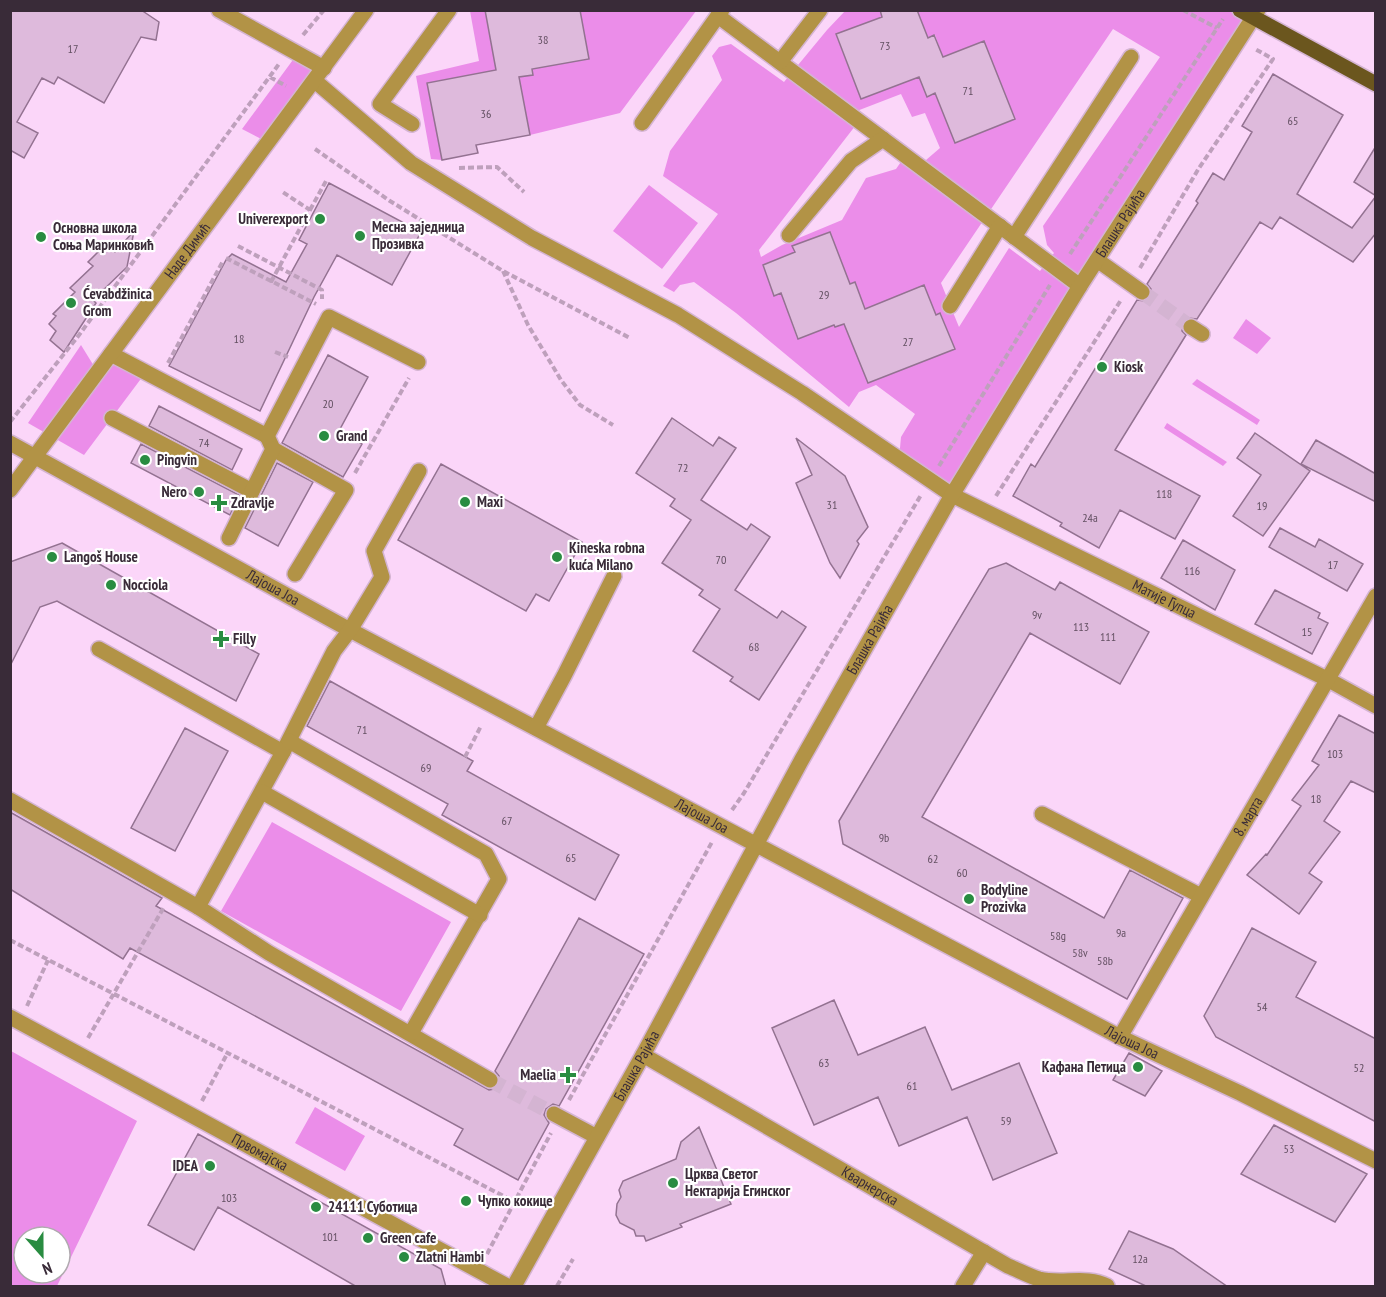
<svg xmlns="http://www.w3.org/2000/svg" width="1386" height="1297" font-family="'PT Sans Narrow',sans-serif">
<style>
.green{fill:#eb8de9;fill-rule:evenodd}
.building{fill:#debadc;stroke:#937291;stroke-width:1.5}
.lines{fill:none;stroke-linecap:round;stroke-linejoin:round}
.minor-tunnel{stroke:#d4b4d2;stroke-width:15;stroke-dasharray:15 8;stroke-linecap:butt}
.minor-casing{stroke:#d4b4d2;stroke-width:18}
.major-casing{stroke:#d4b4d2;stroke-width:18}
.path{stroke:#bea0bc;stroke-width:4;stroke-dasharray:6 3;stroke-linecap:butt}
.minor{stroke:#b29346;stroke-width:15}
.major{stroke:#6b561e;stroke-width:15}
.poi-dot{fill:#298c41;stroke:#fff;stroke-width:2}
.labels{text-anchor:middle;stroke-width:4.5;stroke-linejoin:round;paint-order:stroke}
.number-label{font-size:12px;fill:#624f61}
.poi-label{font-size:15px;font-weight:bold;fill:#392b38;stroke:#fff;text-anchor:start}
.street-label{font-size:15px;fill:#392b38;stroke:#fff}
</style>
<rect width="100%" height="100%" fill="#fbd6f9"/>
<path class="green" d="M1240,10L1253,18L952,495L899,459L901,437L915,414L876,385L859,392L849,407L736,313L694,282L680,285L674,292L663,286L718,214L663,176L670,151L722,80L712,56L719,47L731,44L784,82L827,30L845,11H880L882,17L836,35L861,99L890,88L918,73L927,96L935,93L955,143L1015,119L984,41L943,57L935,35L928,38L917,11ZM1113,29L1160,57L1043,226L1047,245L1054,253L1040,271L1009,248L959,327L941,283ZM901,94L912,117L925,113L940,148L919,166L905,156L896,169L866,178L842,220L782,245L761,257L759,250L859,121L849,114ZM829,232L843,265L846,286L855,283L865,309L871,307L936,315L941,314L955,349L924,361L922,356L896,372L868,383L844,324L835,327L833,321L826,328L797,338L789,316L785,291L774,295L763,265L795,252L793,246Z
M470,11H485L498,78L465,76L428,83L442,160L431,159L416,76L479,61Z
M580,11H696L620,113L530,135L519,77L533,75L532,69L589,58Z
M298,53L325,68L269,143L242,129Z
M649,185L698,223L662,269L613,231Z
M1246,319L1271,338L1257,354L1233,338Z
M81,345L97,371L111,354L146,372L84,455L28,423Z
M1197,379L1260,420L1257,425L1192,384Z
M1167,423L1227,462L1223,466L1164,428Z
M272,822L451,922L401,1011L221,911Z
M11,1051L137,1121L57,1286H11ZM24,1237H60V1273H24Z
M315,1107L365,1136L345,1171L295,1143Z"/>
<path class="building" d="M10,10H141L159,22L156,40L141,37L104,103L58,77L54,84L42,78L17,122L38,133L24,158L10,150Z
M485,10H580L589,59L532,69L533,75L519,77L530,135L476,145L478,153L442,160L427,83L496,70Z
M880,10H917L928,38L934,35L943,57L984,41L1015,119L955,143L935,93L927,97L919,77L861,99L836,34L882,17Z
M1273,74L1343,115L1297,194L1352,228L1376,196V233L1353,262L1280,217L1272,229L1260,222L1197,319L1187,318L1183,322L1182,331L1186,335L1115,450L1200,496L1175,539L1120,510L1099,548L1060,526L1062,523L1013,496L1031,464L1035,467L1137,300L1145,301L1150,297L1151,289L1147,284L1198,203L1196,201L1213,173L1224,180L1252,132L1242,126Z
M1376,146V196L1354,182Z
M329,183L421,232L392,285L337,255L314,297L260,411L169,366L226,260L232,254L286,282L307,244L299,240Z
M134,231L127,267L93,300L96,303L64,352L50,340L56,331L49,324L56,316L53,314L75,292L70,288L93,266L88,262L105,245L115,252Z
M830,232L850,284L855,282L865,309L924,285L936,315L940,313L955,349L868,383L844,324L835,327L834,325L798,339L781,293L774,296L763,265L795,252L792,246Z
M328,355L368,377L339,431L362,444L343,477L282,443Z
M159,406L242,449L232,470L149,426Z
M672,418L713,446L719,437L736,448L701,500L747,530L751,524L770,537L735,590L777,618L782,611L806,627L759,700L730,681L733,677L693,651L720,609L699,595L703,590L662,563L691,520L670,506L675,499L636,473Z
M1255,433L1310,471L1263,536L1233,516L1261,475L1237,458Z
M796,438L845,476L868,527L857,541L859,544L840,578L830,563L796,483L812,475Z
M1316,440L1376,474V502L1301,464Z
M141,444L239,495L230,515L131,463Z
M277,463L313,482L278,546L245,528Z
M441,464L582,542L549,601L536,594L526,611L398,540Z
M1280,528L1315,547L1319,539L1363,564L1347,591L1269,547Z
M1183,540L1235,570L1215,610L1161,578Z
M62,543L259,654L236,701L57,601L40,607L10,666V562Z
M1006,563L1055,590L1060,582L1149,632L1120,684L1030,633L922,817L1104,918L1130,870L1183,898L1127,999L843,844L839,821L989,569Z
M1275,590L1320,613L1318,618L1328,623L1312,654L1255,624Z
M330,681L473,761L467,771L619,855L595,900L442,815L448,804L307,726Z
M1339,715L1376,734V793L1351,781L1324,821L1340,832L1309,873L1322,882L1299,914L1247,875L1266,854L1267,855L1301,806L1292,800L1319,765L1312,761Z
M185,728L228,751L175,851L131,828Z
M10,812L162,898L156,906L489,1090L494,1089L499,1084V1076L495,1071L579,918L644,954L559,1106L553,1104L546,1109L544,1115L549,1123L518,1180L454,1145L463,1129L130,948L123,959L10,889Z
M1252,928L1316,962L1296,997L1376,1039V1122L1216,1037L1204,1016Z
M834,1000L858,1055L925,1027L952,1090L1019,1063L1057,1153L993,1180L967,1117L899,1146L878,1097L814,1125L772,1028Z
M1129,1053L1162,1071L1145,1096L1113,1080Z
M1274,1125L1367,1174L1335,1222L1241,1174Z
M699,1127L731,1204L680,1224L682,1227L646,1241L644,1236H636L634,1230L620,1223L616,1215L617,1204L621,1197L619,1190L623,1181L676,1159L681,1142Z
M198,1134L441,1269L446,1287H357L218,1207L194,1250L148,1225Z
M1129,1231L1173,1249L1228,1287H1148L1109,1269Z"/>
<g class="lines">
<path class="minor-tunnel" d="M1142,292L1191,327
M490,1080L554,1114"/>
<g class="minor-casing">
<g id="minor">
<path d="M219,10L324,68"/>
<path d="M718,16L1080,286"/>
<path d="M780,62L820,10"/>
<path id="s1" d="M315,81L411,163L532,238L678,315L802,393L952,495L1327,679L1376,706"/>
<path d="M642,123L722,10"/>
<path d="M412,124L380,104L449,10"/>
<path d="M789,235L851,161L883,139"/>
<path d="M1014,237L1131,57"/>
<path d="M1097,260L1142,292"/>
<path d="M950,306L1000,226"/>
<path d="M1191,327L1202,334"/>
<path d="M111,354L267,436L329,317L418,362"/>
<path d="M112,418L252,491"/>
<path d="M267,436L273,449L346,490L295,574"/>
<path id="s2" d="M10,443L350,630L1120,1037L1240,1093L1376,1161"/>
<path d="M419,471L374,551L382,577L350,630L334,651L283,752L198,907L269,953L490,1080"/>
<path id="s3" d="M10,490L366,10"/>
<path d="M229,538L273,449"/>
<path d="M99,649L283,752"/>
<path d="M536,728L564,676L614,576"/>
<path d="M289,741L486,854L499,879L411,1033"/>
<path d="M262,792L480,915"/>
<path d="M10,800L198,907"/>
<path d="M1042,814L1201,896"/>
<path id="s4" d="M10,1017L507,1286"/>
<path id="s5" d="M1120,1037L1376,596"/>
<path id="s6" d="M643,1055L1008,1266C1018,1270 1029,1276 1039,1279C1061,1285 1086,1275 1107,1286"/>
<path d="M554,1114L597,1137"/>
<path id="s7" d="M514,1286L643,1055L801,761L952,495L1080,286L1258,10"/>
<path d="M963,1286L984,1252"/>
</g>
</g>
<g class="major-casing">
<path id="major" d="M1240,10L1376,84"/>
</g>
<path class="path" d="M1183,10L1217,28
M303,35L324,10
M270,77L286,86
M315,149L390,201L503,271L630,338
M459,168L497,167L524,192
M310,210L326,181
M238,246L322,290V299
M1070,254L1223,19
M226,258L316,304
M1140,268L1199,168L1273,59L1255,49
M503,271L528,325L561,380L580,405L613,425
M271,282L310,210L281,191
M275,352L288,357
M168,363L223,261
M10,422L79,335L279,64
M939,466L1050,285
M355,473L409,378
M996,496L1121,300
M465,757L481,726
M732,810L744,793L921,495
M10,940L515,1202
M27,1006L48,960
M88,1038L164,907
M569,1100L712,842
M202,1101L227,1054
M487,1254L551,1133
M557,1286L573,1259"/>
<use href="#minor" class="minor"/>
<use href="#major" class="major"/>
</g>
<g class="poi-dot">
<circle cx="320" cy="219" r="6"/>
<circle cx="360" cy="236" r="6"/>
<circle cx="41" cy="237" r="6"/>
<circle cx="71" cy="303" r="6"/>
<circle cx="1102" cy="367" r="6"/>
<circle cx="324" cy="436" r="6"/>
<circle cx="145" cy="460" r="6"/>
<circle cx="199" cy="492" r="6"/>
<circle cx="465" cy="502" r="6"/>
<path d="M216 494h6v6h6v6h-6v6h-6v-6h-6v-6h6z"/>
<circle cx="52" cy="557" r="6"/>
<circle cx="557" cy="557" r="6"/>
<circle cx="111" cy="585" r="6"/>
<path d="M218 630h6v6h6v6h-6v6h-6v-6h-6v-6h6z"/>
<circle cx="969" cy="899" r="6"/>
<circle cx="1138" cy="1067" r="6"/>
<path d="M565 1066h6v6h6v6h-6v6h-6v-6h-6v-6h6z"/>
<circle cx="210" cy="1166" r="6"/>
<circle cx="673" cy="1183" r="6"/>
<circle cx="466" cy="1201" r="6"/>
<circle cx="316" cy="1207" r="6"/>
<circle cx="368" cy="1238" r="6"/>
<circle cx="404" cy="1257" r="6"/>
</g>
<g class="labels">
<g class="number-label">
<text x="543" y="44">38</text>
<text x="885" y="50">73</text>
<text x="73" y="53">17</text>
<text x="968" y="95">71</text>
<text x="486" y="118">36</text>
<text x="1293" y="125">65</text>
<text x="824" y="299">29</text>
<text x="239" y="343">18</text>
<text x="908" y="346">27</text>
<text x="328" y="408">20</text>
<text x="204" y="447">74</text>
<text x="683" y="472">72</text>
<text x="1164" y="498">118</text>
<text x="832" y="509">31</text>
<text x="1262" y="510">19</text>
<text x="1090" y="522">24a</text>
<text x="721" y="564">70</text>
<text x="1333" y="569">17</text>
<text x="1192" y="575">116</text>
<text x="1037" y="619">9v</text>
<text x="1081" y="631">113</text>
<text x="1307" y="636">15</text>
<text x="1108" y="641">111</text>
<text x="754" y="651">68</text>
<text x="362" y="734">71</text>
<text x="1335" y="758">103</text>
<text x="426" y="772">69</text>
<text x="1316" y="803">18</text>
<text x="507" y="825">67</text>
<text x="884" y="842">9b</text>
<text x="571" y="862">65</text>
<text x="933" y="863">62</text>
<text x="962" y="877">60</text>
<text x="1121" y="937">9a</text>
<text x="1058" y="940">58g</text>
<text x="1080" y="957">58v</text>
<text x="1105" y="965">58b</text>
<text x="1262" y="1011">54</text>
<text x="824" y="1067">63</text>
<text x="1359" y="1072">52</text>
<text x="912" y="1090">61</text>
<text x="1006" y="1125">59</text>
<text x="1289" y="1153">53</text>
<text x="229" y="1202">103</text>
<text x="330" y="1241">101</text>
<text x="1140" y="1263">12a</text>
</g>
<g class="poi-label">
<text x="308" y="224" text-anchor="end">Univerexport</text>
<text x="372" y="232">Месна заједница<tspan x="372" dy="17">Прозивка</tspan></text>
<text x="53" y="233">Основна школа<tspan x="53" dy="17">Соња Маринковић</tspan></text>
<text x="83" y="299">Ćevabdžinica<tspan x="83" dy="17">Grom</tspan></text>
<text x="1114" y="372">Kiosk</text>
<text x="336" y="441">Grand</text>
<text x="157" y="465">Pingvin</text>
<text x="187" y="497" text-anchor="end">Nero</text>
<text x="477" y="507">Maxi</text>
<text x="231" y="508">Zdravlje</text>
<text x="569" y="553">Kineska robna<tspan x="569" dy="17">kuća Milano</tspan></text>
<text x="64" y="562">Langoš House</text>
<text x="123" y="590">Nocciola</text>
<text x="233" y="644">Filly</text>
<text x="981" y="895">Bodyline<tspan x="981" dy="17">Prozivka</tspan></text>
<text x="1126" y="1072" text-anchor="end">Кафана Петица</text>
<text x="556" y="1080" text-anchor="end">Maelia</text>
<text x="198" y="1171" text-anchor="end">IDEA</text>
<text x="685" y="1179">Црква Светог<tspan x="685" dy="17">Нектарија Егинског</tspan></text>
<text x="478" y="1206">Чупко кокице</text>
<text x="328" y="1212">24111 Суботица</text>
<text x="380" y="1243">Green cafe</text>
<text x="416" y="1262">Zlatni Hambi</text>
</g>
<g class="street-label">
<text dy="5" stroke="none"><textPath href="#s7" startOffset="1224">Блашка Рајића</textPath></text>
<text dy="5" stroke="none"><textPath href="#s3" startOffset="298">Наде Димић</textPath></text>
<text dy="5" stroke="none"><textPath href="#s2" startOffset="300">Лајоша Јоа</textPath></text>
<text dy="5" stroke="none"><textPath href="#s1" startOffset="998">Матије Гупца</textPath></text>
<text dy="5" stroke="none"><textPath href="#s7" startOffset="738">Блашка Рајића</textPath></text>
<text dy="5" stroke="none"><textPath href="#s2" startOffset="786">Лајоша Јоа</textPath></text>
<text dy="5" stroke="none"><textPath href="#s5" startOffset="255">8. марта</textPath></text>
<text dy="5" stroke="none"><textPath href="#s2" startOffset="1272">Лајоша Јоа</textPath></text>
<text dy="5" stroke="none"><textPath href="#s7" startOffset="252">Блашка Рајића</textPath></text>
<text dy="5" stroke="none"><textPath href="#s4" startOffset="284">Првомајска</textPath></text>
<text dy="5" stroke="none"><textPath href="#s6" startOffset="262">Кварнерска</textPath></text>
</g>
</g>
<rect width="1386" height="1297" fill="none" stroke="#392b38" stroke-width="24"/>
<g transform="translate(42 1255) rotate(159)"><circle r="28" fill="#ffffff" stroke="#b0aaaf" stroke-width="1.5"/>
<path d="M0-4.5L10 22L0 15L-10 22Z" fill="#298c41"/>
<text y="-9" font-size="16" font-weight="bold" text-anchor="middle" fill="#392b38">N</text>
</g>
</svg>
